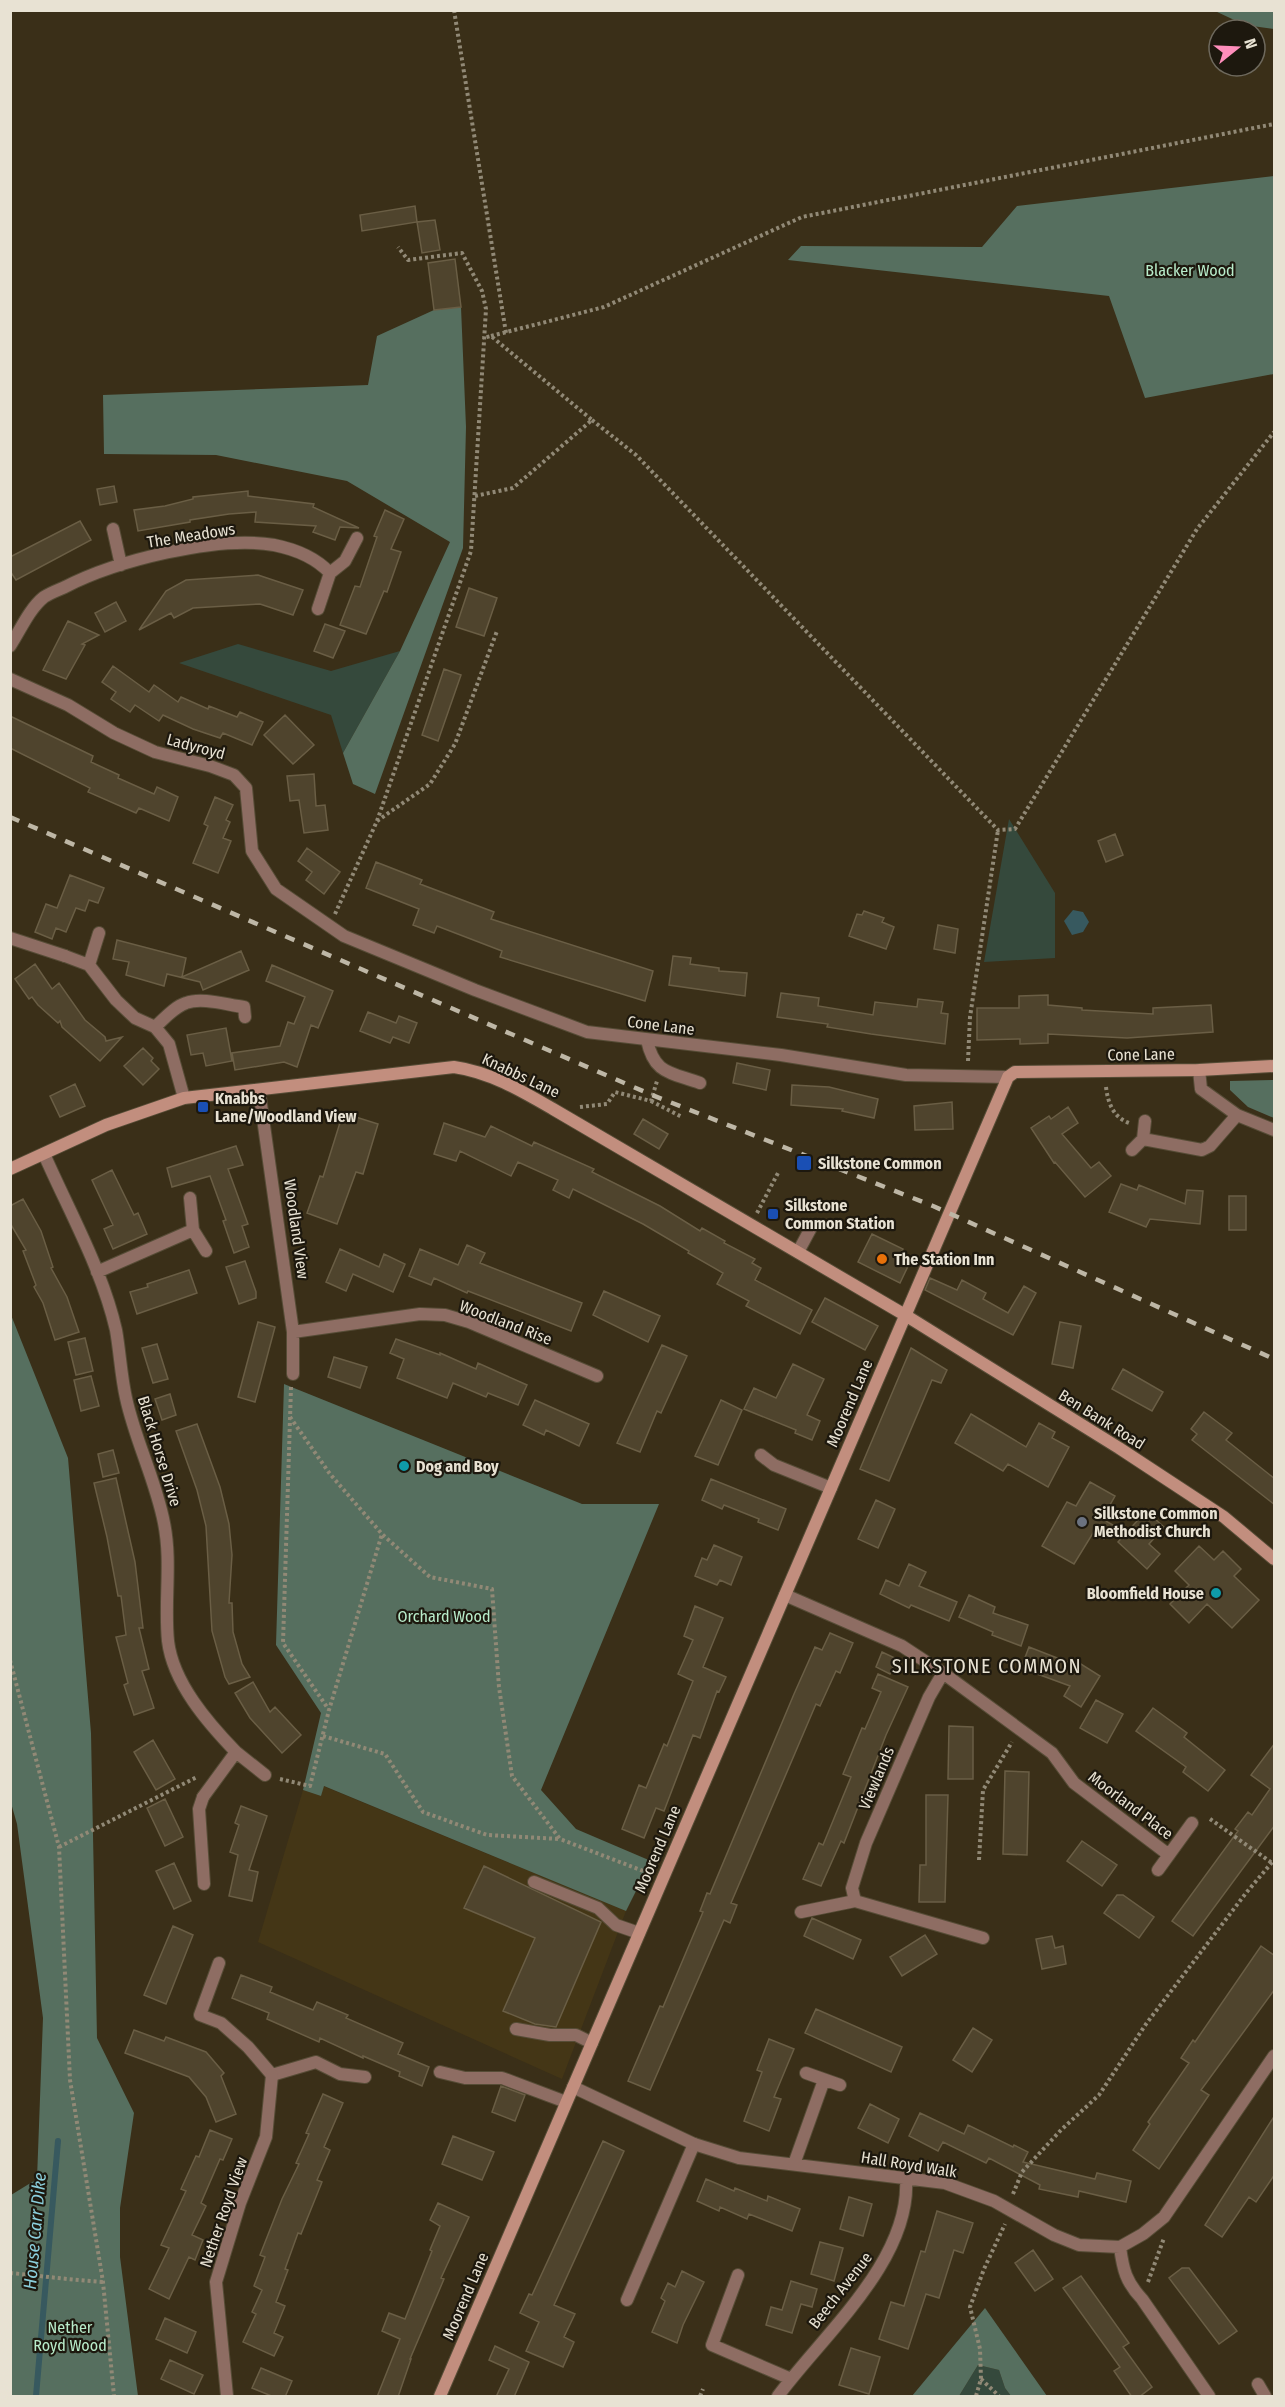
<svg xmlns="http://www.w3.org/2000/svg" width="1285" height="2407" font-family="'Fira Sans Condensed',sans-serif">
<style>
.built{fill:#443616}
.green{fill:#35493c}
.forest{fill:#566f5f}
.water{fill:#37595f}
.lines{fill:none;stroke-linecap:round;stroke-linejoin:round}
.stream{stroke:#37595f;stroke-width:6}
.building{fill:#4f442d;stroke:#6a5e45;stroke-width:1.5}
.lane-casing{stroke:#564c36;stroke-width:14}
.street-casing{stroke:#564c36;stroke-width:14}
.secondary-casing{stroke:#564c36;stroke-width:14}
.path{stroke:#918976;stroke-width:4;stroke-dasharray:3 3;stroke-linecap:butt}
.lane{stroke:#8e6d63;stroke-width:12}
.street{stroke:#8e6d63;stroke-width:12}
.secondary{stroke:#c28e7e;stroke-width:12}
.rail{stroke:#beb7a6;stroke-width:4.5;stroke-dasharray:10 10;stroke-linecap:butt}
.transit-dot{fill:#1a4fb4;stroke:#1d180e;stroke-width:2}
.food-dot{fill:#e8710a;stroke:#1d180e;stroke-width:2}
.culture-dot{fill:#0f9aa8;stroke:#1d180e;stroke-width:2}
.worship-dot{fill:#6b7280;stroke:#1d180e;stroke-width:2}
.labels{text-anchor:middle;stroke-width:4.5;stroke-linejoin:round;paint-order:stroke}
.park-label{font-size:16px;fill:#b9edcb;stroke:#1d180e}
.street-label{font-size:16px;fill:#e8e2d3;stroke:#1d180e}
.poi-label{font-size:16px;font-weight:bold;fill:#e8e2d3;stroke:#1d180e;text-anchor:start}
.water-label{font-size:18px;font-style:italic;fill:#8bcedb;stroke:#1d180e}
.quarter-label{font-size:20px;letter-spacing:1.5px;fill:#e8e2d3;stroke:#1d180e}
</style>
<rect width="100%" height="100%" fill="#3a2f18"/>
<path class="built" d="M323,1786L626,1911L562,2079L258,1942L303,1790L321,1796Z"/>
<path class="green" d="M238,644L331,671L400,651L343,753L331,715L179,663Z
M1009,819L1055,893V958L984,962Z
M978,2365L999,2370L1005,2388L1011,2396H959Z"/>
<path class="forest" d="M1215,11H1274V29L1245,25Z
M1274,176V374L1145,398L1109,296L788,260L801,246L982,247L1017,206Z
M461,307L466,427L463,548L375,794L353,784L343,753L400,651L450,542L347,481L216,455L104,454L103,395L368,385L377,336L434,310Z
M1274,1080V1118L1248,1107L1230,1090V1081Z
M11,1315L68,1458L91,1733L97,2038L134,2113L120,2208V2257L138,2396H11V2195L37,2179L43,2018L17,1824L11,1803Z
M284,1384L582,1504H659L541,1790L576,1829L651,1861L626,1911L324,1786L321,1796L303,1790L321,1713L276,1645Z
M985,2308L1047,2396H1011L1005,2388L999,2370L978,2365L959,2396H912Z"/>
<path class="water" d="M1073,910L1083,912L1089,922L1083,932L1072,935L1064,921Z"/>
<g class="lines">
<path class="stream" d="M36,2396L58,2141"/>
</g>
<path class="building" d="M415,206L417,222L362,231L360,215Z
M435,220L440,250L422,253L417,222Z
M455,259L461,307L434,310L428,263Z
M114,486L117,502L100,505L97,489Z
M248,491V496L314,504L313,507L359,528L340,527L335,540L313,532L316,526L255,522L256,512L229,514L190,520V522L138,531L134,510L165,506L193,499V497Z
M385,510L404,519L391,549L401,552L387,592L384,591L366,634L340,625L355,586L360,587L377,537L374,536Z
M80,521L91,540L16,580L10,571V557Z
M258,575L303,590L293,615L260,604L193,608L174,618L171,613L139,630L166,591L186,580Z
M469,588L497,598L484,636L456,627Z
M116,602L126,621L105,632L95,613Z
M68,621L99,635L82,644L85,645L66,679L43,670Z
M325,624L345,631L333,658L314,651Z
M113,666L149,692L154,685L178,702L181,697L208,709L209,706L237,717L240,712L263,722L252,745L223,733L220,738L193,729L163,715L159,721L135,705L130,712L111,699L116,692L102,682Z
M444,669L461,675L438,741L422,735Z
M285,715L314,745L293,764L264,735Z
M10,716L93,756L91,762L119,775L118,778L154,794L157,787L178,797L169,821L139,808L136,813L88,792L90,788L10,748Z
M314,774L316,806L325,805L328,830L304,833L299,800L290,801L287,776Z
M215,797L233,805L226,820L230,822L223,838L231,841L218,873L193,863L208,826L204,824Z
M1115,834L1123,855L1106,862L1098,841Z
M307,848L340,872L324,894L306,880L312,872L298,861Z
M376,862L422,880L420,884L494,912L491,919L653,971L645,1001L500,957L502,951L437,926L434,933L413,925L419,909L366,888Z
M70,875L104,888L98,903L89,900L85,911L76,908L66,932L56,928L52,939L35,932L46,904L57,908Z
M864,911L884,918L882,922L894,927L886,949L849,936L857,914L862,915Z
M938,925L958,929L955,953L934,949Z
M117,940L186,958L182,977L241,951L249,970L203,990L200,982L167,974L164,986L126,975L129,962L113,959Z
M673,956L691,958L690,964L719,968V971L747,973L745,996L669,985Z
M35,964L52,989L59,983L85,1020L105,1037L106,1041L122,1037L100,1061L62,1027L60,1021L58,1023L38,1005L32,997L29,999L15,979Z
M272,965L333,991L318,1028L311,1025L297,1067L284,1062L235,1070L232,1053L280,1046L288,1022L294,1024L305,997L266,981Z
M781,993L819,998L818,1006L873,1015L875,1002L917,1007L918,999L943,1002L941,1013L948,1014L945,1044L871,1034L827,1027L828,1024L777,1017Z
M1048,995V1005L1082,1008V1010L1153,1014V1008L1211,1005L1213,1032L1127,1038L1048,1034V1043L1020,1044V1039L977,1040V1008H1019V996Z
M368,1012L396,1023L399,1016L417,1023L409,1043L393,1037L390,1043L360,1031Z
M226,1028L232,1061L206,1066L203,1053L191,1055L187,1035Z
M143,1048L153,1058L151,1061L159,1069L143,1085L124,1066Z
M737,1063L770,1070L766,1090L733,1083Z
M75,1084L85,1106L60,1117L50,1096Z
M792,1085L829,1087L878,1099L874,1118L842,1111L843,1109L791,1105Z
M952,1102L953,1129L915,1130L914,1106Z
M1068,1107L1078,1123L1062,1134L1091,1168L1099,1162L1111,1176L1085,1197L1055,1162L1054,1163L1031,1128L1049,1116L1051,1119Z
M343,1113L378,1124L363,1174L356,1172L337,1224L307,1213L320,1176L323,1177Z
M643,1119L668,1134L659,1149L634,1134Z
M444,1123L485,1137L491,1126L532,1146L534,1142L594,1169L592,1172L660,1206L700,1231L702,1228L725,1241L724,1243L755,1259L752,1263L761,1268L755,1280L812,1310L800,1334L746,1306L749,1301L717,1284L723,1273L688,1253L689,1251L643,1224L573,1189L569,1198L553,1190L558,1180L518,1162L511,1176L460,1151L456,1161L434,1154Z
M236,1146L243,1165L228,1169L248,1224L242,1226L249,1247L234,1253L223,1221L226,1220L210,1176L172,1187L167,1168Z
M112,1170L134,1215L138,1213L147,1234L113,1249L104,1229L113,1225L92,1180Z
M1121,1184L1137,1190L1139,1185L1185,1204L1187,1190L1203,1191L1200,1224L1150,1219L1146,1227L1109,1212Z
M1229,1196H1246V1230H1229Z
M23,1199L41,1231L53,1267L51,1268L67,1297L79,1332L55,1340L43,1303L34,1287L36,1285L23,1251L26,1250L10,1223V1206Z
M872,1234L903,1249L899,1257L910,1262L900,1283L858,1262Z
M467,1245L485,1253L480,1263L582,1303L571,1331L468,1291L467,1293L434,1278L431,1285L409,1276L420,1249L458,1265Z
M340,1249L379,1267L384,1254L405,1264L393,1292L353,1274L346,1291L326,1282Z
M245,1261L256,1292V1298L239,1304L226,1267Z
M189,1270L197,1293L137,1314L130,1292L148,1287L147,1284Z
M930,1278L957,1290L962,1280L986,1293L983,1299L1008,1313L1024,1286L1036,1293L1013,1335L925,1290Z
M604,1291L660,1316L648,1342L593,1315Z
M825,1298L878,1326L865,1350L812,1322Z
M258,1322L275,1327L255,1402L238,1397Z
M1060,1322L1081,1326L1073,1368L1052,1364Z
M85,1338L93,1371L76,1375L68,1342Z
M396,1339L440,1355V1353L476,1369L478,1363L527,1385L518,1405L488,1393L486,1397L453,1383L447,1398L397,1378L404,1359L390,1353Z
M157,1344L168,1379L153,1383L142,1348Z
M662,1345L687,1356L661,1413L657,1411L640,1452L617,1443Z
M911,1348L947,1370L941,1383L932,1380L889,1481L860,1469Z
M334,1357L367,1367L360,1388L328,1377Z
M793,1364L824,1379L807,1415L820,1421L812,1440L795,1433L796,1430L744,1409L754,1388L776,1398Z
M1123,1369L1163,1392L1152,1411L1112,1389Z
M91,1376L99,1406L81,1411L74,1380Z
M170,1394L176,1415L162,1420L155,1399Z
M535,1400L589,1424L579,1446L546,1430L544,1435L523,1425Z
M721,1400L742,1410L718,1465L695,1456Z
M1204,1412L1232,1433L1226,1440L1275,1479V1505L1192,1440L1197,1434L1191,1429Z
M971,1414L1026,1447L1039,1423L1055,1432L1052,1438L1069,1447L1048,1487L1008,1464L1003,1471L955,1443Z
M197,1424L220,1487L229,1524L232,1555L229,1603H232L233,1632L242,1664L250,1677L229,1684L225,1677L212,1631L206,1526L197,1490L176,1431Z
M113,1450L119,1473L103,1477L98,1454Z
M116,1478L135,1562L143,1628H139L149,1669L142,1671L154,1708L134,1715L124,1685L128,1683L116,1637L126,1635L121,1596H118L107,1537L94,1483Z
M711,1479L786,1509L778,1530L758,1522L759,1519L724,1505L722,1509L702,1500Z
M1090,1482L1115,1496L1102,1519L1113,1525L1104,1539L1093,1533L1074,1564L1042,1546L1067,1502L1076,1506Z
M876,1500L895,1509L878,1548L858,1539Z
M1146,1511L1164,1527L1149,1544L1160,1554L1147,1569L1118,1542Z
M714,1545L742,1557L731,1585L720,1580L717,1585L695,1576L702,1558L707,1560Z
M1199,1546L1214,1560L1223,1551L1241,1569L1234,1576L1259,1600L1232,1628L1207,1604L1189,1623L1170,1604L1189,1585L1175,1571Z
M909,1564L926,1572L919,1586L957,1602L949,1621L911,1605L909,1608L880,1594L886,1580L899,1586Z
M969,1595L995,1607L993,1613L1028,1625L1021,1646L992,1635L993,1632L959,1617Z
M695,1606L723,1618L703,1667L726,1677L719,1692L717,1691L700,1738L693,1735L664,1811L656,1808L644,1838L622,1829L639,1785L646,1788L664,1744L667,1746L693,1681L678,1674L693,1640L684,1636Z
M830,1633L853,1643L840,1673L836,1671L820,1706L816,1704L731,1903L737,1905L730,1923L724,1920L650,2090L628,2081L660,2006L663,2007L703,1912L700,1911L707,1893L710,1894L794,1694L815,1647L822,1650Z
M1029,1647L1070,1663L1073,1659L1100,1676L1081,1707L1064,1696L1070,1686L1021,1668Z
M882,1652L897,1659L890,1674L876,1667Z
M878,1674L908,1687L886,1735L844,1843L841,1841L821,1886L803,1879L819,1843L823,1845L851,1777L843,1774L862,1728L865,1729L881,1692L872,1688Z
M253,1682L270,1712L275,1707L301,1735L282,1753L250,1718L235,1693Z
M1096,1700L1123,1714L1107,1743L1080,1728Z
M1153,1708L1187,1733L1184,1737L1225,1770L1208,1791L1183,1772L1186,1767L1136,1731Z
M949,1726L973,1727V1779H948Z
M153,1740L175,1779L156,1790L134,1752Z
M1275,1743V1825L1193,1936L1172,1921L1238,1831L1235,1829L1248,1812L1252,1815L1270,1789L1251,1775Z
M1005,1771L1029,1772L1027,1855L1003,1854Z
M926,1795H948L945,1902H919L920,1865H926Z
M165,1799L183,1837L165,1846L147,1808Z
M241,1806L267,1816L249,1870L258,1872L252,1901L229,1896L238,1855L230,1852L239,1825L235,1823Z
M1082,1841L1117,1865L1102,1886L1067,1861Z
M174,1863L191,1901L174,1909L156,1871Z
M484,1866L601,1922L556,2027L535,2024L503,2011L535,1938L464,1908Z
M1117,1895H1123L1154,1917L1139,1938L1104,1913Z
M812,1918L861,1940L853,1959L804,1936Z
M173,1926L193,1935L166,2004L144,1995Z
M925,1935L937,1954L902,1976L890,1957Z
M1052,1936L1055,1948L1063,1946L1066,1964L1042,1969L1036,1939Z
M1261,1946L1275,1956V1989L1201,2090L1209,2095L1159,2169L1133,2150L1150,2124L1148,2122L1189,2063L1181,2058L1193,2040L1195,2042Z
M241,1975L272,1987L270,1992L313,2010L317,2002L348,2015L346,2018L403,2043L398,2054L429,2067L422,2086L399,2076L400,2072L363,2056V2058L320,2038L319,2042L267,2019L269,2013L232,1998Z
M816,2009L902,2047L891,2072L805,2033Z
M973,2028L992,2040L972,2072L953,2060Z
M134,2030L164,2041L166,2037L206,2052L224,2073L221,2076L236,2114L216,2122L206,2097L189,2077L125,2053Z
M769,2039L794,2049L774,2097L781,2099L769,2131L744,2121L762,2072L757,2070Z
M501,2086L525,2095L515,2121L492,2112Z
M323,2094L343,2103L324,2147L330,2150L317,2180L322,2182L301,2234L298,2233L285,2269L288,2270L276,2302L285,2306L274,2333L283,2337L274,2356L243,2342L256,2314L252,2312L262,2290L254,2286L265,2257L260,2255L282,2199L299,2164L296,2163L309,2134L306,2133Z
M870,2104L899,2119L888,2143L858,2128Z
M920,2113L964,2134L968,2125L1013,2147L1014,2145L1028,2152L1023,2162L1095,2179L1097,2173L1131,2181L1126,2202L1079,2191L1078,2197L1039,2189L1040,2185L989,2158L986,2163L943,2142L938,2151L909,2136Z
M1275,2115V2174L1256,2202L1249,2197L1222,2237L1205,2225Z
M210,2130L232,2139L223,2160L220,2159L201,2203L206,2206L192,2235L203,2240L195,2260L189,2257L169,2299L149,2289L169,2248L161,2245L186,2191L181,2189L196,2156L199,2157Z
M453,2136L494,2152L482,2180L442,2164Z
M603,2141L624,2151L554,2305L575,2314L564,2337L574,2342L563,2367L526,2351L539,2322L520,2313L529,2294L532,2295Z
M706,2179L734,2191L735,2188L767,2201L768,2196L800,2209L792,2231L749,2214L747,2219L720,2207L719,2211L697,2201Z
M849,2197L872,2204L863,2236L840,2229Z
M438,2203L469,2217L441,2278L444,2279L410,2359H411L398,2397H377L400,2339L382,2331L389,2313L405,2319L432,2251L430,2250L440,2226L430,2220Z
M937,2211L973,2223L963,2253L954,2250L939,2298L926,2294L908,2349L879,2339L891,2302L904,2306L921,2251L925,2252Z
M820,2242L843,2248L834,2281L811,2274Z
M1033,2250L1053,2279L1035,2291L1015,2263Z
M1182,2268H1189L1237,2331L1219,2344L1169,2278Z
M682,2271L704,2282L683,2325L677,2343L652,2332L665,2301L661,2298L668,2283L675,2287Z
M1081,2276L1129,2343L1123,2347L1152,2387L1139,2397H1132L1114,2371L1120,2367L1063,2288Z
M791,2281L817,2289L812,2307L801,2304L792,2333L766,2325L771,2307L782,2310Z
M165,2318L196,2332L187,2353L156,2339Z
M495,2346L529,2362L514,2397H496L509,2369L489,2360Z
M851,2348L880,2357L869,2394L839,2385Z
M170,2360L203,2375L194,2394L161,2379Z
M261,2368L292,2381L285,2397H274L252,2388Z"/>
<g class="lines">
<g class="lane-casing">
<path id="lane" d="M10,938L65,956
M647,1040C654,1074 670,1072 700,1083
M798,1252L812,1226
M203,1797L199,1809L204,1884
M534,1882L598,1908L616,1925L639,1933
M801,1912L855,1901L983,1938
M219,1963L200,2015L221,2023L248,2047L272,2075L316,2062L340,2074L365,2077
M516,2029L550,2035H576L592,2043
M440,2072L465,2078H502L566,2102
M627,2300L694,2144"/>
</g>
<g class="street-casing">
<path id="street" d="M113,529L121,565
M318,609L330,573L345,561L357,538
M10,646C20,631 29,609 44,597C50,593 58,590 65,587C115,561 217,535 274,545C294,549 316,558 330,573
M10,679L68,705L114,733L155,752L210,766L234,775L246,788L252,851L276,889L344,936L475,990L587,1032L781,1055L906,1075L1008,1077
M65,956L89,965L116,1000L135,1018L155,1027L169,1044L184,1098
M89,965L99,933
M155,1027C164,1019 174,1007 186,1003C202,997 227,1005 244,1007L245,1017
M1199,1070L1201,1089L1237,1115L1274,1130
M259,1090L293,1332V1374
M1143,1139L1202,1150L1210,1146L1237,1115
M1132,1150L1143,1139L1145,1121
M44,1154C69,1211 102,1269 116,1330C120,1353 121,1376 126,1398C135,1440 156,1481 164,1523C172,1562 164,1602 168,1641C173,1683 208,1723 236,1752L203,1797
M190,1198L193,1230L206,1251
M97,1272L193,1230
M293,1332L420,1314L445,1315L469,1322L597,1376
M761,1455L774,1465L831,1488
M785,1595L902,1646L943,1673L1052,1753L1074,1783L1169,1855
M236,1752L265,1775
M1158,1870L1192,1823
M855,1901L852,1888L866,1843L929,1697L943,1673
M806,2073L840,2085
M573,2087L694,2144L739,2158L945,2183L994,2201L1054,2235L1079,2245L1120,2247L1143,2234L1164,2217L1274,2056
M794,2164L824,2080
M1120,2247C1123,2270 1126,2282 1142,2299L1209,2396
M738,2275L712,2345L791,2379
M1258,2384L1265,2396
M227,2396L216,2282L240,2203L266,2137L272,2075
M778,2396C823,2335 911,2260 906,2179"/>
</g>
<g class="secondary-casing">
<path id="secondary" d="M10,1169L106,1125L184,1098L454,1067C490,1072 522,1091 553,1109L905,1315L1119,1448L1224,1517L1274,1559
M440,2396L1008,1077L1015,1072L1199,1070L1274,1066"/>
</g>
<path class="path" d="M454,10L506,333
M491,336L604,307L802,217L1274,124
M592,420L636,455L998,830L1015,829L1197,529L1274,432
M475,496L513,488L592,420L491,336L483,338
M377,821L430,784L455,744L497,631
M335,914L377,821L471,551L486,309L482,291L462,253L408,260L398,247
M968,1061L970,1017L998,830
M1106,1087C1108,1103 1113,1117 1129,1123
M651,1101L682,1117
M580,1107L607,1104L615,1092L651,1101L657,1081
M757,1213L778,1173
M291,1387L283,1643L329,1710
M290,1417L330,1474L382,1534L430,1577L492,1589L499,1687L512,1776L560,1839L651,1874
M10,1660L59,1847L70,2080L103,2282L114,2396
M323,1736L385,1754L423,1812L487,1835L559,1839
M280,1779L310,1786L329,1710L382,1534
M1210,1819L1272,1863
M59,1847L197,1777
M979,1860L983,1790L1012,1742
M1013,2194L1022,2172L1061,2130L1099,2095L1146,2024L1246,1893L1274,1860
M10,2273C42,2276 72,2280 103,2282
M1148,2282L1164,2238
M981,2379L999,2396
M700,2396L703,2389
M976,2396L981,2379L980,2349L970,2307L984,2269L1005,2224"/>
<use href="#lane" class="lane"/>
<use href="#street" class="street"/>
<use href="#secondary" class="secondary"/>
<path class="rail" d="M10,817L652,1095L933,1206L1274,1359"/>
</g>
<g class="transit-dot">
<rect x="197" y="1101" width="12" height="12" rx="3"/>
<rect x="796" y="1155" width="16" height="16" rx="3"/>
<rect x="767" y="1208" width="12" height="12" rx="3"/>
</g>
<circle class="food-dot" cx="882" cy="1259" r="6"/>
<g class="culture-dot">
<circle cx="404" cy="1466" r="6"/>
<circle cx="1216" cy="1593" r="6"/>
</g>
<circle class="worship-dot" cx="1082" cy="1522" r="6"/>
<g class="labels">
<g class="park-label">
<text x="1190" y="276">Blacker Wood</text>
<text x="444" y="1622">Orchard Wood</text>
<text x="70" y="2333">Nether<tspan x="70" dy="18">Royd Wood</tspan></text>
</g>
<g class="street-label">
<text transform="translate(191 535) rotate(-9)" y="6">The Meadows</text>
<text transform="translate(196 746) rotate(15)" y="6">Ladyroyd</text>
<text transform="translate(661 1025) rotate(7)" y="6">Cone Lane</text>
<text transform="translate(1141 1054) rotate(-1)" y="6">Cone Lane</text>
<text transform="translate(521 1075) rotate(25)" y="6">Knabbs Lane</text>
<text transform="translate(297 1229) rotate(82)" y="6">Woodland View</text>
<text transform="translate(506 1322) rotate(21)" y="6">Woodland Rise</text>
<text transform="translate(849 1403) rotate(-67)" y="6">Moorend Lane</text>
<text transform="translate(1102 1419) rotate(32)" y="6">Ben Bank Road</text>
<text transform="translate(160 1451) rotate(73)" y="6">Black Horse Drive</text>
<text transform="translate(876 1778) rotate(-67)" y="6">Viewlands</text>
<text transform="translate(1131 1805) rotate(37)" y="6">Moorland Place</text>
<text transform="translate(657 1849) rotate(-67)" y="6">Moorend Lane</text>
<text transform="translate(909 2164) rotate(9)" y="6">Hall Royd Walk</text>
<text transform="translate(223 2212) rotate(-71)" y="6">Nether Royd View</text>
<text transform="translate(840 2290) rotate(-52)" y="6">Beech Avenue</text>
<text transform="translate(465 2296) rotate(-67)" y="6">Moorend Lane</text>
</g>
<g class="poi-label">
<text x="215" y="1104">Knabbs<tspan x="215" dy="18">Lane/Woodland View</tspan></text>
<text x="818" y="1169">Silkstone Common</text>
<text x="785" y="1211">Silkstone<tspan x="785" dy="18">Common Station</tspan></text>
<text x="894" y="1265">The Station Inn</text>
<text x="416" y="1472">Dog and Boy</text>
<text x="1094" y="1519">Silkstone Common<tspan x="1094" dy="18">Methodist Church</tspan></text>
<text x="1204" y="1599" text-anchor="end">Bloomfield House</text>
</g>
<g class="water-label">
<text transform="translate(35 2231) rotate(-85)" y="6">House Carr Dike</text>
</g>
<g class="quarter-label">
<text x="987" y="1673">SILKSTONE COMMON</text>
</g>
</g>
<rect width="1285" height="2407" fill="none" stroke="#e8e2d3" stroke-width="24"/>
<g transform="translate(1237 48) rotate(72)"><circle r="28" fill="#1d180e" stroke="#6e695d" stroke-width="1.5"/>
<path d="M0-4.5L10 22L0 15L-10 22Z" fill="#fe8ebb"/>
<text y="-9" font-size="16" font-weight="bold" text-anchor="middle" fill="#e8e2d3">N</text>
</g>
</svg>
